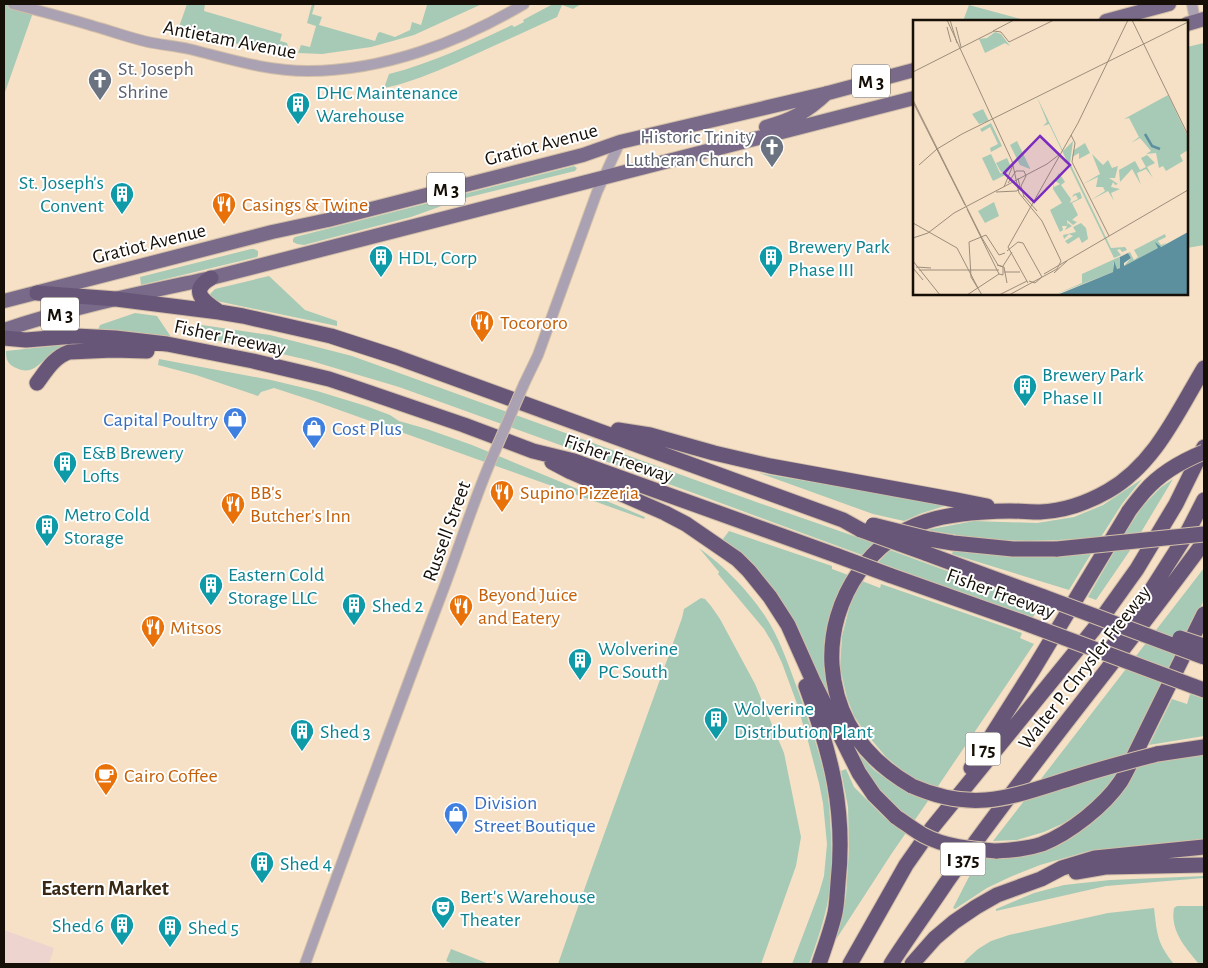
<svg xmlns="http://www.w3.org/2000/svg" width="1208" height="968" font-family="'Alegreya Sans',sans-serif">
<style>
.industrial{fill:#eed4cf}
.green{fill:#a6cab5}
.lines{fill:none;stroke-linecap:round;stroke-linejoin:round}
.minor-casing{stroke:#d2bfa8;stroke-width:12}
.major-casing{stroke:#d2bfa8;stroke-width:16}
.highway-casing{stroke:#d2bfa8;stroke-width:17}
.minor{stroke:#aaa2b3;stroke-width:10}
.major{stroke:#796a89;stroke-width:14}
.highway{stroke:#685679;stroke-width:15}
.minor-bridge-casing{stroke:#d2bfa8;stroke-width:12;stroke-linecap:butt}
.highway-bridge-casing{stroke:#d2bfa8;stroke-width:17;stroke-linecap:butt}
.minor-bridge{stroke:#aaa2b3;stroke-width:10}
.highway-bridge{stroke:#685679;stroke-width:15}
.labels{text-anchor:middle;stroke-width:4;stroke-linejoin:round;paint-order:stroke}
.shield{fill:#fff;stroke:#5c5751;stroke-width:1}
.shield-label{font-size:19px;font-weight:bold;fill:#160f07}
.street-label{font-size:20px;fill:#160f07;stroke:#fff}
.worship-label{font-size:20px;fill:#5b616d;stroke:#fff;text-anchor:start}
.culture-label{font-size:20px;fill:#0d838f;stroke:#fff;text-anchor:start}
.food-label{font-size:20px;fill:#c56008;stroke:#fff;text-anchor:start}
.shop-label{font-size:20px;fill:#366cbe;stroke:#fff;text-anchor:start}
.neighbourhood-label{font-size:21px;font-weight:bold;fill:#392914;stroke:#fff}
.inset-river{fill:none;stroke:#5d909f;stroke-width:2.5}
.inset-road{fill:none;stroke:#9c8d7a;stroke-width:1}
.view{fill:#7b2cbf;fill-opacity:0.15;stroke:#7b2cbf;stroke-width:2.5}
.inset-edge{fill:none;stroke:#160f07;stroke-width:2.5}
</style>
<rect width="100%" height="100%" fill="#f6e1c7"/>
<path class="industrial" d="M4,930L54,948L49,964H4Z"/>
<path class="green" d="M4,4H36L4,95Z
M187,4H205L204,11L282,34L280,41L287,43L289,49L288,53L245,46L182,29L180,24Z
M312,4H315L312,14L322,17L319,25L375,41L378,33L380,32L395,37L410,30L412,22L421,25L427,5L426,4H482L414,35L371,47L322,54L298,53L301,45L310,47L316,26L307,23Z
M553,4H581L573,9L562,5L557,17C524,32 490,48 456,63C432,73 409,83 384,88L389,74C432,63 472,44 512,25L514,27L524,22L523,20Z
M969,5L1028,21H963Z
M1204,43V245L1187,248V47Z
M574,166L577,168L575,171L461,199L411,217L304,245L297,244L293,242V239L295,237Z
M251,249H254L258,251V255L257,257L141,285L140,277Z
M269,276L305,310L337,321V326L212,300L210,294L215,289Z
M135,313L157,316L171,337L98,330L100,325Z
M202,325L270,335L352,356L759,503L874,543L862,555L699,495L399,387L308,360L248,346L197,337L195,332L196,328Z
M86,343C76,346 65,349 55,353C39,360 35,378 14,367C7,363 6,359 6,351L62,345Z
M159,359L271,380L317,391L366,406L390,415L399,421L427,429L472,445L645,517L644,519L314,401L274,388L261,392L258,396L196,375L158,365Z
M759,473L948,505L922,513L904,521L873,514Z
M1142,479L1122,504L1101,537C1063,540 1025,543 988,539C967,537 947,533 926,530L974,521L1037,523L1074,517L1103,505Z
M1173,479L1131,549L1096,600L1088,597L1125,533L1142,507L1160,488Z
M729,531L832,566V569L848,575C833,605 825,624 825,658C825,671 828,685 830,698L822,683L802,637L778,594L750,561L723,539Z
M699,548C725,567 747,589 765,616C779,637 787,661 796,685C807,716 819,749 826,782C829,799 830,817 831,835C832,855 832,875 829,895C825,919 817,942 809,964H792L819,893L824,876L827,844L823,803L819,783L808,741L796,701L782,663L773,644L764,629L718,574L719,572Z
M890,550L1040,605L1032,619L878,562Z
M953,551C999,556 1045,556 1091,554L1069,590L952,554Z
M1204,568V600L1160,693L1119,771L1108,785L1095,800L1083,811L1064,823L1044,832L1017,840L993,841Z
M862,581L880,588L881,584L1022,633L1020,638L1034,644L928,801L892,853L835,941L846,896L849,849L848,807L841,771L846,769L854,787L885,818L894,807C876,789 864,768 851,746L874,770L895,785L913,794L920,782L904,772L886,757L864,731L854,716L847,698L840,668L842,636L851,601Z
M701,598L705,599L711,606L720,619L755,684L784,753L801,837L796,866L761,964H558C598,849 641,734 682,618L684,609Z
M1190,694L1204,699V736L1149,745L1172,699L1187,704Z
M1204,753V839L1089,851L1040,865L1010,877L987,888L955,909L953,908L976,863L982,857L1069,838L1085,828L1099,817L1109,807L1137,766Z
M1204,876V878L1106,886L996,911V909L1034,893L1064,885L1110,880Z
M1177,906H1204V964H1199C1185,947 1170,931 1174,908Z
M1154,908C1157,934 1157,943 1174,964H963L967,959L978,949L991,941L1009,935L1108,913Z
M451,949L489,964H453L446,961Z"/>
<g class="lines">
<g class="minor-casing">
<path id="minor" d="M13,4C40,11 67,18 93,26C111,31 130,38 148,42C162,45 176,46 189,49C230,59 266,71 308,71C383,71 460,42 524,4
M1192,4L1195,21
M524,384L538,355L597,192L620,142
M305,964C350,840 395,716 442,593C459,548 473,502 492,458"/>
</g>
<g class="major-casing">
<path id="major" d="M1106,21L1169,4
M1187,24L1204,19
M766,127C792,120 807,112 827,93
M4,301L272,232L328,220L583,155L620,142L637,138L828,93L914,70
M4,330C71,307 142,293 211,278L914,98"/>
</g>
<g class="highway-casing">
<path id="highway" d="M211,278C189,291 203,301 218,311
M37,293L116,299L219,312L243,316L331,336L396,357L843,520L861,530
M4,338L26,340L75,336L115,338L167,344L253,361L329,379L350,386L464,425L533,451L574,461L838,556
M37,383C46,371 54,357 69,352L113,350L147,351
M618,430L650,435L714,453L770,466L956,500L987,506
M552,462L571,472L665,513L686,524L737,559L749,571L770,597L788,625L813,681L859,773L874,795L896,817
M929,539L953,543L1013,549H1057
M925,553L1044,597
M889,575L1022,622
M1108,653L1150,592L1185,537L1204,500
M806,686C831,754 846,810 838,883C837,894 837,907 834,917C830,933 824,949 819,964
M1193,686L1204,690
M1157,754L1204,747
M971,768L1033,670L1129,511
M912,786C865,759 836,720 832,665C830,632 840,599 859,572C897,518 948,512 1010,511C1020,511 1030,512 1040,512C1064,511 1087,503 1108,491C1155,464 1177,413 1204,368
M996,851C1012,850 1027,849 1042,844C1070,833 1104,806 1121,781C1124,776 1127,770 1130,764L1204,614
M1076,872L1105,867L1204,865
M850,964L906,865L932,828L1094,629L1137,569L1176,504L1204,447
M891,964C909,936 928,910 946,883C1028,766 1120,657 1204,542
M912,964L935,938L954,922L976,907L997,895L1041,879L1062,868L1095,858L1204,847"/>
</g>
<use href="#minor" class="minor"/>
<use href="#major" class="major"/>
<use href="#highway" class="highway"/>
<g class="minor-bridge-casing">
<path id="minor-bridge" d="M492,458L524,384"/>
</g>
<g class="highway-bridge-casing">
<path id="highway-bridge" d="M1129,511C1134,504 1139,498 1144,492C1160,473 1182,461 1204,452
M873,525L929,539
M861,530L925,553
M1057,549L1204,534
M838,556L889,575
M1044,597L1204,657
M1022,622L1193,686
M1180,638L1204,646
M912,786C976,814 1013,796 1075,777C1103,768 1130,761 1157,754
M896,817C905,823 914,830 923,835C945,847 972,849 996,851"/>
</g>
<use href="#minor-bridge" class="minor-bridge"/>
<use href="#highway-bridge" class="highway-bridge"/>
</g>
<defs>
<g id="church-pin" transform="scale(1.25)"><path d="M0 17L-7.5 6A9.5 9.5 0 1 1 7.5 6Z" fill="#6b7280" stroke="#fff"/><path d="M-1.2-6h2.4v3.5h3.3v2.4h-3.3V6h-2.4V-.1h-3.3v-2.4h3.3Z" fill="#fff"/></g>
<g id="building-pin" transform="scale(1.25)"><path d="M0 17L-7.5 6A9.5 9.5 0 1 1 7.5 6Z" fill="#0f9aa8" stroke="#fff"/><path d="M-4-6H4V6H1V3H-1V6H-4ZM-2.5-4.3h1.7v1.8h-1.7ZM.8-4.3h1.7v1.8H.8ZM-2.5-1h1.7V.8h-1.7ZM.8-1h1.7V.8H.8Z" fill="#fff"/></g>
<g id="restaurant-pin" transform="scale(1.25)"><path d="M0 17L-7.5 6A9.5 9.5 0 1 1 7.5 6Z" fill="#e8710a" stroke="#fff"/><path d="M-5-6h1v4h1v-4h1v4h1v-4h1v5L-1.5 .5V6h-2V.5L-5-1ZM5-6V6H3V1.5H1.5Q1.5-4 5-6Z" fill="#fff"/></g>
<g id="shop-pin" transform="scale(1.25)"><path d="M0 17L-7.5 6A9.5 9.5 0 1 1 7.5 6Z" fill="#3f7fe0" stroke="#fff"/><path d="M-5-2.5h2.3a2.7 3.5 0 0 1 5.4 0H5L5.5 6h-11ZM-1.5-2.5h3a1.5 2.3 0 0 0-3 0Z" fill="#fff"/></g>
<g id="cafe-pin" transform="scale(1.25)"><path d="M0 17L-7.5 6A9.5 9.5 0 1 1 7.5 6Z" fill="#e8710a" stroke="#fff"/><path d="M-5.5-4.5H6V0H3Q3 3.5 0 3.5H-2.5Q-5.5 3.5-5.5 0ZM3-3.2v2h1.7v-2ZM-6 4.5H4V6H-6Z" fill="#fff"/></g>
<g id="theatre-pin" transform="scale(1.25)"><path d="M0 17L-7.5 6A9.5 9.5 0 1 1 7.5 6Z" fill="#0f9aa8" stroke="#fff"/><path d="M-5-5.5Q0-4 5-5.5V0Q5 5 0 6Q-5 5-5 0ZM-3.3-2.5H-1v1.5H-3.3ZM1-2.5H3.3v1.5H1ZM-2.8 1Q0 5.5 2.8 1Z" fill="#fff"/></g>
</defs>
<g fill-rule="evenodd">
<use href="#church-pin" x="100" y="80"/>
<use href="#building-pin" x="298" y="104"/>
<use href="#church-pin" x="772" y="147"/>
<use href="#building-pin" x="122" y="194"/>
<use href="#restaurant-pin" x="224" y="204"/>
<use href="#building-pin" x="381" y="257"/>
<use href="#building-pin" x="771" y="257"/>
<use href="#restaurant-pin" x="482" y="322"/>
<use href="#building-pin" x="1025" y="386"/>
<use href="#shop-pin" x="235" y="419"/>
<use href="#shop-pin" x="314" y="428"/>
<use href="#building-pin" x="65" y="463"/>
<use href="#restaurant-pin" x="502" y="492"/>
<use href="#restaurant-pin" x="233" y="504"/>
<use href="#building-pin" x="47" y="526"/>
<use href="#building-pin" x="211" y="585"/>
<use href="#building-pin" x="354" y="605"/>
<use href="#restaurant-pin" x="461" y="606"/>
<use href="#restaurant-pin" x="153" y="627"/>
<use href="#building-pin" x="580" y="660"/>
<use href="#building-pin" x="716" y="719"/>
<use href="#building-pin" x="302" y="731"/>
<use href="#cafe-pin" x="106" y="775"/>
<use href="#shop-pin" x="456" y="814"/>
<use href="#building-pin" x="262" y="863"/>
<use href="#theatre-pin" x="443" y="908"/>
<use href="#building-pin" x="122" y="925"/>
<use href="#building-pin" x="170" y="927"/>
</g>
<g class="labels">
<g class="shield">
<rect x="852" y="64.5" width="38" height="33" rx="4"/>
<rect x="427" y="172.5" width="38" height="33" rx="4"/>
<rect x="41" y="297.5" width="38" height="33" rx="4"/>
<rect x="965.5" y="732.5" width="35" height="33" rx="4"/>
<rect x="940.5" y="842.5" width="45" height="33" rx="4"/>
</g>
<g class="shield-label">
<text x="871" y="88">M 3</text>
<text x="446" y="196">M 3</text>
<text x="60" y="321">M 3</text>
<text x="983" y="756">I 75</text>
<text x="963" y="866">I 375</text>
</g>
<g class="street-label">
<text transform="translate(230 39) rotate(11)" y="7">Antietam Avenue</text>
<text transform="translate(541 144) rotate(-15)" y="7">Gratiot Avenue</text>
<text transform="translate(149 243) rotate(-14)" y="7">Gratiot Avenue</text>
<text transform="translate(230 337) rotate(12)" y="7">Fisher Freeway</text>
<text transform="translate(619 458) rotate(19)" y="7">Fisher Freeway</text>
<text transform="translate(446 531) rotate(-70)" y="7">Russell Street</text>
<text transform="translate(1001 593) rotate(20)" y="7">Fisher Freeway</text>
<text transform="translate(1084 667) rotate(-52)" y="7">Walter P. Chrysler Freeway</text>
</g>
<g class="worship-label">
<text x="118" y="75">St. Joseph<tspan x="118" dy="23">Shrine</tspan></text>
<text x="754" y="143" text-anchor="end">Historic Trinity<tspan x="754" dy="23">Lutheran Church</tspan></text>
</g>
<g class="culture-label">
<text x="316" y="99">DHC Maintenance<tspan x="316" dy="23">Warehouse</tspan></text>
<text x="104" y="189" text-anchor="end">St. Joseph's<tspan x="104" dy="23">Convent</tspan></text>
<text x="788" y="253">Brewery Park<tspan x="788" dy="23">Phase III</tspan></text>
<text x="398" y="264">HDL, Corp</text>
<text x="1042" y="381">Brewery Park<tspan x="1042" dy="23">Phase II</tspan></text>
<text x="82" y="459">E&amp;B Brewery<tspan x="82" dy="23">Lofts</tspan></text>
<text x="64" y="521">Metro Cold<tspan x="64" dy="23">Storage</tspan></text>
<text x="228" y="581">Eastern Cold<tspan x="228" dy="23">Storage LLC</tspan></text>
<text x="372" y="612">Shed 2</text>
<text x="598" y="655">Wolverine<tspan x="598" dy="23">PC South</tspan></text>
<text x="734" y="715">Wolverine<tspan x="734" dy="23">Distribution Plant</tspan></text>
<text x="320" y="738">Shed 3</text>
<text x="280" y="870">Shed 4</text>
<text x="460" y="903">Bert's Warehouse<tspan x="460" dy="23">Theater</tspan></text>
<text x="104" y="932" text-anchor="end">Shed 6</text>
<text x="188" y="934">Shed 5</text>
</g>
<g class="food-label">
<text x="242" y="211">Casings &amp; Twine</text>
<text x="500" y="329">Tocororo</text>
<text x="250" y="499">BB's<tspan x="250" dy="23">Butcher's Inn</tspan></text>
<text x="520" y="499">Supino Pizzeria</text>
<text x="478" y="601">Beyond Juice<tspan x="478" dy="23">and Eatery</tspan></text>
<text x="170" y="634">Mitsos</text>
<text x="124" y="782">Cairo Coffee</text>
</g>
<g class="shop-label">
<text x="218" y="426" text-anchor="end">Capital Poultry</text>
<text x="332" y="435">Cost Plus</text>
<text x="474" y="809">Division<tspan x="474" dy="23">Street Boutique</tspan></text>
</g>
<g class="neighbourhood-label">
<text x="105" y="895">Eastern Market</text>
</g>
</g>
<g transform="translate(913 20)">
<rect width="275" height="275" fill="#f6e1c7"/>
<path d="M82,12L88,14L97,26L92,23L72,33L66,19L74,18ZM255,75L275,117V130L267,135L270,141L253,151L250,146L246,148L243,133L233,134L238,131L227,118L218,123L226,117L216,98L211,99ZM124,77L150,131L160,121L157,143L198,228L212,227L214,230L209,232L207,229L204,230L208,235L201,238L136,104L130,106L134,102ZM70,89L76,101L66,104L59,94ZM78,103L89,126L78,132L77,128L85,124L77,107L69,112L67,109ZM104,121L117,148V149L107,145L97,125ZM172,123L177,133L166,139V133L159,137L161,130ZM78,134L87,153L94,154L80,161L69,138ZM179,134L190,145L195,140L199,148L205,146L202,158H196L205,164L202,165L200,162L198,167L207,169L198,173L201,181L195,171L178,180L192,171L190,167H183L185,157L170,164L187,154ZM234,135L242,143L234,147L240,158L233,149L224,153L228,165L219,149L207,162L206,150L222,141L227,150L233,147L228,138ZM94,138L98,147L94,153L88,152L83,143ZM150,150L146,153L152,162L148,165L158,179L157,183L165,179L163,175L159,177L161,174L167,172L169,178L159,183L165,195L159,200L164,202L160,205L154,200L155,206V203L159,206L152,210L154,206H149L150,210L147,212L137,190L149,183L140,169L141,162V167L147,164L142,161L145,154ZM81,182L86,196L72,203L65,191ZM168,203L173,208L175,219L169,223L166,217L155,224L152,221L160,216L156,214L151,219L150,215L163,212L160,207ZM252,214L253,217L245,221L248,225L254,223L246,228L211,246L218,238L215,233L207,237V248L204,249L200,242V252L141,275L169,263V254L217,232L221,240L225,237L221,230Z" fill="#a6cab5"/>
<path d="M275,212V275H144L200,252L201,241L204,249L207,248V237L215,233L218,238L211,243V246L245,228L242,222L248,227Z" fill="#5d909f"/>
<path class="inset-river" d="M232,114L239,126L247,129"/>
<path class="inset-road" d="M34,0L99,141L106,173L129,201L148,241L144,249L96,275M37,0L44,23M219,0L275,115M34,7L38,22M43,7L48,27M80,11L101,0M0,52L81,11L88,12L96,22L141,0M0,80L69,218L85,245L91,247L94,263M0,82L52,185M158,115L162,123L159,142L196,216M6,145L24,129L49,114L275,2M95,163L103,151H111L113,156L108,166L111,177M91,167L100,145M83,172L104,171L107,167L105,158M111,176L124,191M54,189L86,254L90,255V247L84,245M0,203L44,228L65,268M0,218L15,213L41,193L134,144L147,134M95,227L165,103L215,0M95,227L115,263M94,231L105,222L110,223L129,257L122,263L116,261M0,241L27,275M90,246L99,232M3,247L18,248M0,248L10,260M6,250H86M91,252H107M141,253L154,241M131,254L275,170M54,275L86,254M69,275L58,257L56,222L73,215L86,235L92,233M86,275L114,261"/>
<path class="view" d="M127,116L157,145L121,182L91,153Z"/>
<rect width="275" height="275" class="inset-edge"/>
</g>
<rect width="1208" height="968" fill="none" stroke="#160f07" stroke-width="10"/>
</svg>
